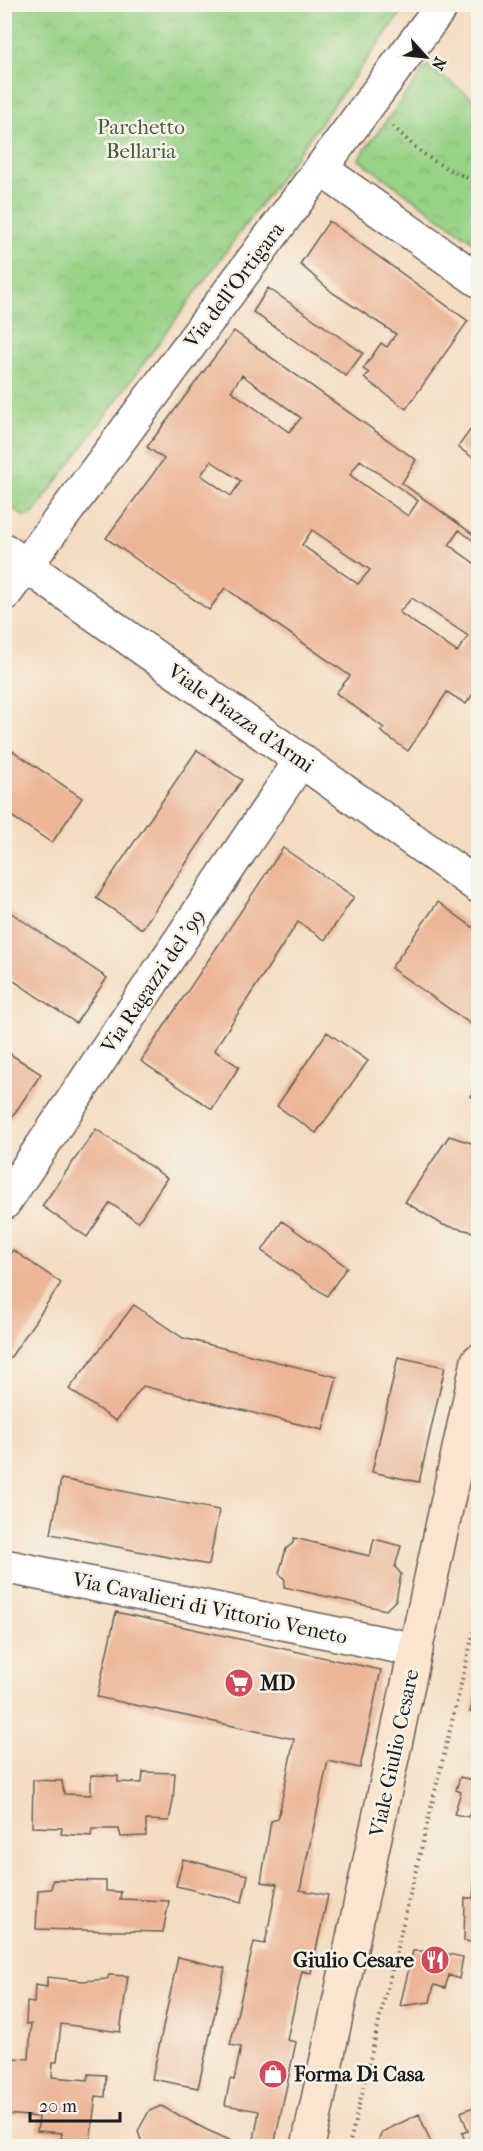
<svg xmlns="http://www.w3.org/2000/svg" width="483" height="2151" font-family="'IM FELL French Canon',serif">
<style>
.park{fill:url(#park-crowns);stroke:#5a7751;stroke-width:1.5}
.building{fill:#ecb596;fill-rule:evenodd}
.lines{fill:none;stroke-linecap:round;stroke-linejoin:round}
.minor-casing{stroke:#685f56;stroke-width:36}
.secondary-casing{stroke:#685f56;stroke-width:36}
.path{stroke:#685f56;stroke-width:4;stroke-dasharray:1.5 4.5;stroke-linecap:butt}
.minor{stroke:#fff;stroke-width:33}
.secondary{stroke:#fce5cf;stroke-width:33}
.labels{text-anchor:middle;stroke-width:5;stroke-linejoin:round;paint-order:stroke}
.park-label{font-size:21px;fill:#475c41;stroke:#f7f3e8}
.street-label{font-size:21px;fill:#1c1c1c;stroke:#f7f3e8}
.poi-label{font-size:21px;font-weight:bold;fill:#1c1c1c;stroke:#f7f3e8;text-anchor:start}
</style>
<defs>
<pattern id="park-crowns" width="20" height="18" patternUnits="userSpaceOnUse" patternTransform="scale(1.5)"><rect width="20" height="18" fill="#97d286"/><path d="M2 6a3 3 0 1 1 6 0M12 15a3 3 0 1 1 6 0" fill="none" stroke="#82b473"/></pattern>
</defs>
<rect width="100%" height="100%" fill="#f7f3e8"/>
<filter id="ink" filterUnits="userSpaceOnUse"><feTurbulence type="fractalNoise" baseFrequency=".0167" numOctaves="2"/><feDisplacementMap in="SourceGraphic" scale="12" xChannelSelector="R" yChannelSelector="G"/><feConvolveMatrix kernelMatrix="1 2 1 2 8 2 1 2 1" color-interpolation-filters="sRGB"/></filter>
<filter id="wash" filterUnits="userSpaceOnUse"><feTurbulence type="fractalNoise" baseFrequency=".008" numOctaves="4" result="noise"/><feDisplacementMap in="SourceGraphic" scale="24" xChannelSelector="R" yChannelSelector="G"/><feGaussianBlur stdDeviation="1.35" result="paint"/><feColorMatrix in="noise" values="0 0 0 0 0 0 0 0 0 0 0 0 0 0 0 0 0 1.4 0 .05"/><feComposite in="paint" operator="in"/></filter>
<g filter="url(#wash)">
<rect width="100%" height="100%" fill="#f4dcc1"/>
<path class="park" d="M5,4L407,5L33,514L25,517L4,502Z
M427,66L478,102V245L358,159Z"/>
<g id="blocks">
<path class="building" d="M329,221L468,321L406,409L364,378L369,373L363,369L381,343L387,347L396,334L333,293L300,264Z
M268,288L363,353L346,376L253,312Z
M234,331L416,460L402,483L478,538V544L459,530L449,545L478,566V687L466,704L447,692L408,751L380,731L384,728L336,693L350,676L225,588L209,610L106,538L164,459L147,447ZM242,375L301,418L289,432L231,391ZM360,460L418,501L408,516L350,475ZM211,461L241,481L231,496L201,475ZM312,530L370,570L358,584L302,545ZM412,598L468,636L457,652L399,612Z
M478,419V461L458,447Z
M4,745L82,798L52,843L4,811Z
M197,750L242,780L142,929L96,898Z
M283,848L354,897L325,940L298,922L214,1050L239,1067L212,1109L141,1061Z
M438,902L478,931V1029L391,968Z
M4,908L107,978L76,1023L4,974Z
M327,1032L368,1061L316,1133L277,1106Z
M4,1050L41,1074L4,1129Z
M478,1065V1098L471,1097Z
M96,1129L167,1178L138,1222L110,1203L87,1237L42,1206Z
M449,1136L478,1145V1233L443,1225L405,1202Z
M282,1221L347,1267L327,1296L262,1251Z
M13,1250L61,1283L4,1367V1262Z
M134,1305L183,1338L337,1377L323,1430L143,1386L116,1421L69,1389Z
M398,1357L445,1367L419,1482L372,1472Z
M61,1479L219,1510L209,1565L51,1534Z
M294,1538L370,1556L374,1539L401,1546L395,1567L401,1574L396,1600L386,1610L284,1587L285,1580L279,1573L286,1549L293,1543Z
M116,1612L381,1670L360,1768L328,1761L300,1890L328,1895L311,1973L302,1971L287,2040L296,2042L274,2146H253L259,2111L225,2105L230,2079L234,2080L241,2047L230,2045L254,1942L265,1944L277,1884L261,1882L271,1821L278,1819L294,1739L97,1697Z
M478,1684V1714L470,1712Z
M143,1772L175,1773L173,1801L169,1821L146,1820V1836L121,1837L119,1829H92L91,1836L61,1834L62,1828L32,1827L33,1780L62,1781L64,1794L91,1795V1775L118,1776V1782L142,1783Z
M460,1777L478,1781V1813L471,1811L468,1817L454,1814L461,1792L456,1790Z
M183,1859L248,1875L242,1902L176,1886Z
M475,1874H478V1964H472L473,1942L464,1941L465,1898H473Z
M53,1880L106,1881V1891L121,1892L120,1899L169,1901L163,1932L36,1929L38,1890L51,1889Z
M413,1951H433L463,1957L459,1979L449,1975L445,1988L434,1985L430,2002L400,2006Z
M178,1957L225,1968L198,2088L152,2079Z
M109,1975L128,1976L120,2032L61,2024L57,2062H53L52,2077L88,2080L89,2074L106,2075L105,2097L96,2096L90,2141L61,2139L62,2133L37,2131L39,2117L6,2114L11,2058L29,2059L31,2024H26L27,2002L34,2003L35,1985L47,1987V1977L83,1981L107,1979Z
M478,2105V2146H467L462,2133L468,2131L461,2112Z
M161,2106L207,2130L243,2146H143L138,2131L149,2111Z
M419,2114L432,2146H380L378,2141L382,2132Z"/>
</g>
</g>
<g filter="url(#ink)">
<use href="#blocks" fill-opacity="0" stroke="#685f56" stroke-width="1.5"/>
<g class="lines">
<g class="minor-casing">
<path id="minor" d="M321,169L478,280
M4,550L478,886
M4,595L443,4
M4,1203L301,760
M4,1566L416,1650"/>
</g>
<g class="secondary-casing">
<path id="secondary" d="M308,2146L478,1361"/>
</g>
<path class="path" d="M393,126C423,156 438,167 478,182
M349,2146L478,1614"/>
<use href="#minor" class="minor"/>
<use href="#secondary" class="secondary"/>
</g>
</g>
<defs>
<g id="supermarket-disc" transform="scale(1.5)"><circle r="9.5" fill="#d1495b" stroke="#f7f3e8"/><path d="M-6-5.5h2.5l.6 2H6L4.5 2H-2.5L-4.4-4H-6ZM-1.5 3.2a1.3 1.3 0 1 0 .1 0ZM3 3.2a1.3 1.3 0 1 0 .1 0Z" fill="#fff"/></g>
<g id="restaurant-disc" transform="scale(1.5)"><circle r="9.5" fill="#d1495b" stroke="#f7f3e8"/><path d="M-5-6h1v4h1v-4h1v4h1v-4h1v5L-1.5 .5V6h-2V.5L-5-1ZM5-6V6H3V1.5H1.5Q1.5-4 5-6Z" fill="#fff"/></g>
<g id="shop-disc" transform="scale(1.5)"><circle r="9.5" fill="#d1495b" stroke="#f7f3e8"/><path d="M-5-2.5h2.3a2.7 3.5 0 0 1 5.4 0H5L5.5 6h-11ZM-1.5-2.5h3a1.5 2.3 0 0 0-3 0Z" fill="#fff"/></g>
</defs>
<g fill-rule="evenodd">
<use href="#supermarket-disc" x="239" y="1683"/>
<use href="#restaurant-disc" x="435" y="1960"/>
<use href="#shop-disc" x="273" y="2074"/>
</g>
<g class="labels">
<g class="park-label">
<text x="141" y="134">Parchetto<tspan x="141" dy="24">Bellaria</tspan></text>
</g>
<g class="street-label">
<text transform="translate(234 285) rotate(-53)" y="7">Via dell'Ortigara</text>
<text transform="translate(241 718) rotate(35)" y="7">Viale Piazza d'Armi</text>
<text transform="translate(153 981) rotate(-56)" y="7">Via Ragazzi del '99</text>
<text transform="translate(210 1608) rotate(12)" y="7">Via Cavalieri di Vittorio Veneto</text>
<text transform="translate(394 1753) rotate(-78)" y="7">Viale Giulio Cesare</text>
</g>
<g class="poi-label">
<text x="260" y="1690">MD</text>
<text x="414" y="1967" text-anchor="end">Giulio Cesare</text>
<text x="294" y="2081">Forma Di Casa</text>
</g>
</g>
<rect width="483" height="2151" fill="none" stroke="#f7f3e8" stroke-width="24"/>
<g transform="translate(426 57) rotate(117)" stroke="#f7f3e8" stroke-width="4.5" paint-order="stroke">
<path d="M0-4.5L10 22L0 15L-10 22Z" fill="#1c1c1c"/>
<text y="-9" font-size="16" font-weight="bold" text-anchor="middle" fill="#1c1c1c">N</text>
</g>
<path d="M30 2112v9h90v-9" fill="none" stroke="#1c1c1c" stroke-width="3"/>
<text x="39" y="2112" font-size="18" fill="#1c1c1c" stroke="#f7f3e8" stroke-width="4.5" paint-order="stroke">20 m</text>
</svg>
